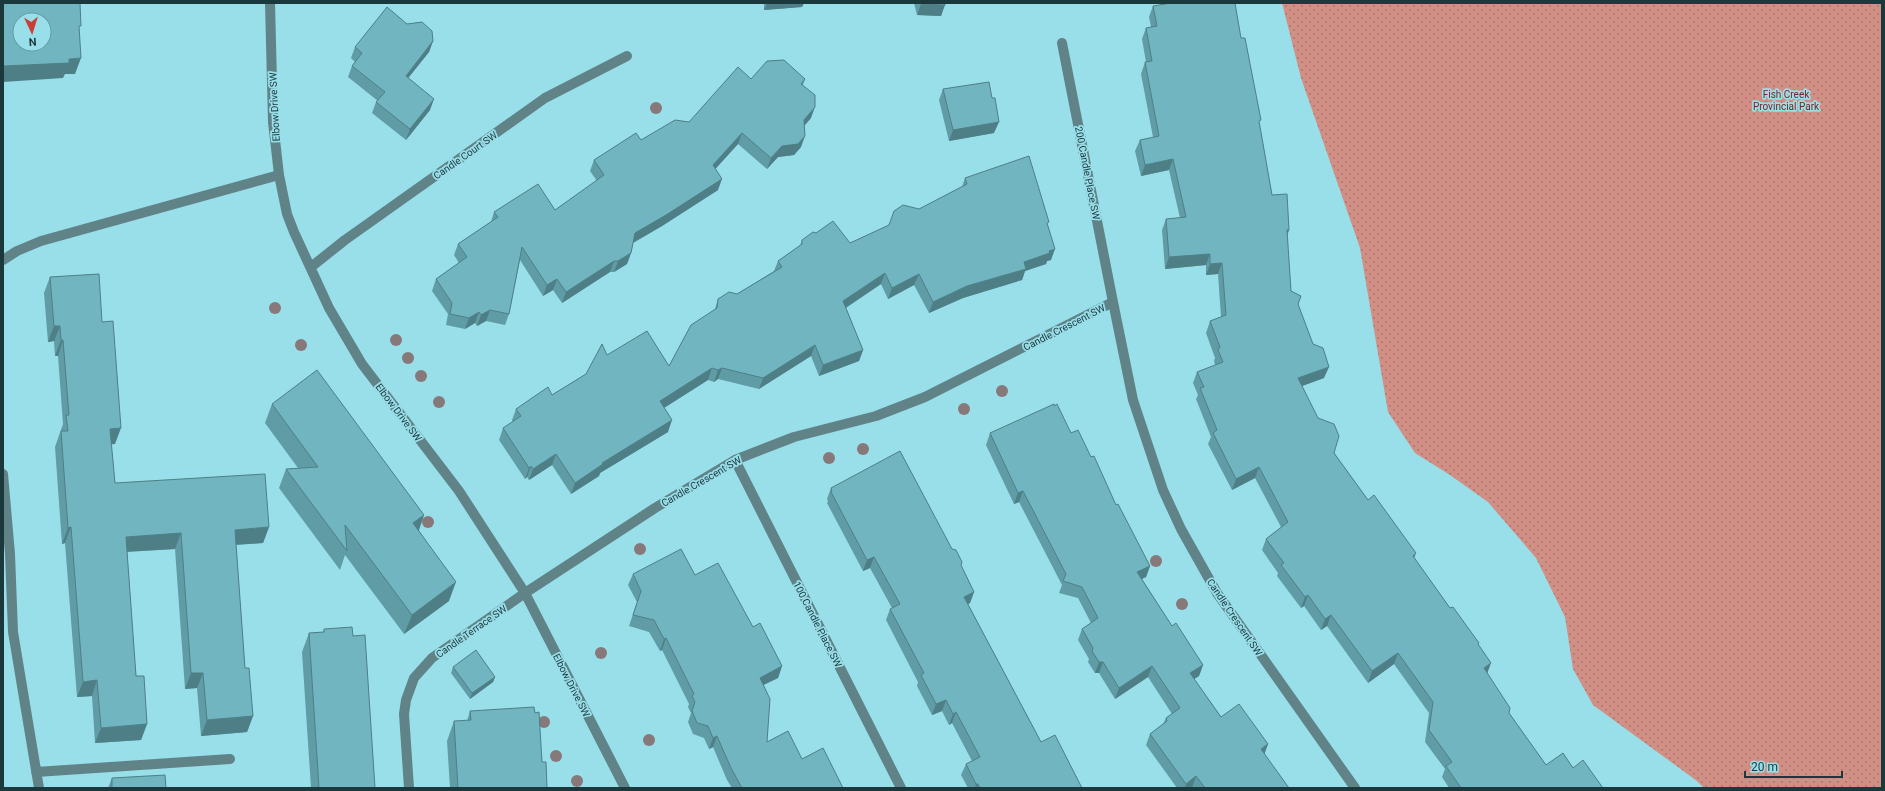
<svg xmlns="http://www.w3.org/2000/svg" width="1885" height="791" font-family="Roboto,sans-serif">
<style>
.park{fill:url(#park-dots)}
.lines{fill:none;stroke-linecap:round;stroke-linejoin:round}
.minor{stroke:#608388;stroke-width:10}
.tree{fill:#87787a}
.wall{fill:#609ca5}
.shaded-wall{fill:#4e7f86}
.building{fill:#70b5c0;stroke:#4e7f86;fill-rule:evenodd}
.labels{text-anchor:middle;stroke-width:3.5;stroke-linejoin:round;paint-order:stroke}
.park-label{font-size:10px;fill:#78241e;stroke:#99dfea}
.street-label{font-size:10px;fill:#1b383c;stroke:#99dfea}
</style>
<defs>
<pattern id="park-dots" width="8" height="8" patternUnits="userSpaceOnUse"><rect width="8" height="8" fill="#d18f85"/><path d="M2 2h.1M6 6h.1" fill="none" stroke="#a9766e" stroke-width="1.8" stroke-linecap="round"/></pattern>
</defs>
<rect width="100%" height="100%" fill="#99dfea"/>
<path class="park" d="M1282,3H1882V788H1704L1697,781L1593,705L1573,669L1565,617L1536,558L1488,502L1450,475L1415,453L1388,412L1360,248L1301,78Z"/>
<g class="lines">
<path class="minor" d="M270,3L273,122L279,175L287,214L294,232L329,308L362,364L459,491L525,593L625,788
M1062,43L1113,302
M3,260L17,251L41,241L279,175
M311,267L345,240L545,98L627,56
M735,460L901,788
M3,474L10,554L13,632L39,788
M36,772L230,759
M409,788L404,714L406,700L414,678L432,658L525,593L655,508L735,460L794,437L876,416L925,397L1113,302L1133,400L1163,490L1181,529L1217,593L1355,788"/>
</g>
<g class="tree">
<circle cx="656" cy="108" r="6"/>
<circle cx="275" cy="308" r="6"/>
<circle cx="396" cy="340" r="6"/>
<circle cx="301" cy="345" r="6"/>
<circle cx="408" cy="358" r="6"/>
<circle cx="421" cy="376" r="6"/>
<circle cx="1002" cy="391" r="6"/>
<circle cx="439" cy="402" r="6"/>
<circle cx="964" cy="409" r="6"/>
<circle cx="863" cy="449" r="6"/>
<circle cx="829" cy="458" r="6"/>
<circle cx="428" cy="522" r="6"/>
<circle cx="640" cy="549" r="6"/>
<circle cx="1156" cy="561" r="6"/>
<circle cx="1182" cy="604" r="6"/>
<circle cx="601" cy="653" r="6"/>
<circle cx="544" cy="722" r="6"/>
<circle cx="649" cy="740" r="6"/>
<circle cx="556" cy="756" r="6"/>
<circle cx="577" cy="781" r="6"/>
</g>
<path class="wall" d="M764,3H804L802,7L764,10Z
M914,3H945L941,16L917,15Z
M1153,6L1241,38L1259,125L1272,195L1289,230L1287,236L1291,291L1301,296L1298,305L1324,378L1302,386L1334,453L1368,500L1414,558L1450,608L1478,646L1487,674L1509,713L1546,765L1573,768L1603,788H1449L1442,777L1445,769L1425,742L1429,713L1394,664L1368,683L1327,626L1321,630L1304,606L1301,608L1277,576L1278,573L1262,550L1266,539L1281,527L1255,478L1232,490L1208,444L1211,437L1196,399L1198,395L1193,383L1197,372L1215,365L1214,361L1215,358L1206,333L1210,321L1221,317L1218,274L1206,275V265L1165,269L1162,230L1166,219L1180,218L1169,170L1141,176L1135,151L1140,140L1153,137L1141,74L1145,62H1146L1142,39L1146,28L1151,27L1149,17Z
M407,24L433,41L429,52L408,78L430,110L406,140L372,113L376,102L378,101L348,77L352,66L355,62L351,58L355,47Z
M751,79H805L803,85L811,118L804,126L801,147L794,155L778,157L767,169L738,144L715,169L718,190L662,226L633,243L631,253L627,264L614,272H610L562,303L553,290L543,296L520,260L509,314L505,325L486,321L477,326L475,323L465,329L446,325L448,314L432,291L436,279L459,263L454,255L458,244L491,222L494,212L555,210L597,181L590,171L594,160L641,140L689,122Z
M943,89L994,133L949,141L939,100Z
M965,178L1047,225L1051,260L1047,261L1046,264L1025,271L1022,280L963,298L929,313L914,285L888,299L881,284L846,308L863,350L859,361L819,376L811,356L759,389L718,379L714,382L708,380L664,408L668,432L600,473L599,476L571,494L552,465L529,480L527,477L525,479L499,440L503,428L513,422L512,420L516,409L552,395L586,374L607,355L669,366L715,309L718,299L737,294L774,271L778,261L800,246L802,240L850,243L889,225L962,187Z
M50,277L102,322L115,444H111L115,483L269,527L263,543L236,545L245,668L253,716L247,732L201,736L197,688L185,689L175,549L127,552L136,676L147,724L141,740L95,743L92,696L77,697L65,543L62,544L55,447L63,424L58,356H55L54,341L48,342L44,293Z
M272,404L424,515L419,530L449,601L404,634L345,555L340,570L279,488L286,469L298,468L265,423Z
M1054,406L1071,433L1091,457L1116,505L1150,566L1146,577L1142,579L1172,626L1203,665L1199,676L1194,679L1221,717L1268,744L1264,754L1289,788H1177L1146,745L1150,734L1163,724L1166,718L1172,714L1148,677L1115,699L1099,673H1095L1088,662L1089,659L1078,640L1082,629L1091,623L1078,598L1059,593L1062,585L1019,502L1014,504L986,445L990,433Z
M831,488L961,566L974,592L970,603L968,604L1041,742L1082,788H968L961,775L966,764L972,761L952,723L949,725L942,711L932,715L917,686L918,682L886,620L890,609L892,608L870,568L863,571L827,503L828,501L827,499Z
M633,574L695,575L753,627L782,666L778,678L763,685L767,742L802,759L843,788H732L727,780L713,747L709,749L704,738L693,734L688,722L691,713L688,707L689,704L662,650L660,651L649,632L629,626L637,602L628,585Z
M324,629L353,636L375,788H311L302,652L309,633L323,632Z
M453,667L495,677L493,682L470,699L451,673Z
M470,711L535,713L542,762L547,788H450L447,741L454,721H467Z
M112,778L166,788H108Z"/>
<path class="shaded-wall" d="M767,3H804L802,7L764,10Z
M921,4L945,5L941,16L917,15Z
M433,41L429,52L401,87L406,76Z
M81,58L75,74H65L63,78L3,82V66Z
M434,99L430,110L406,140L410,129Z
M815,107L811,118L800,131L804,120Z
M999,122L994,133L949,141L953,130Z
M742,133L738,144L709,176L713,165Z
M805,136L801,147L794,155L778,157L767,169L771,158L782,146Z
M1173,159L1169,170L1141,176L1145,165Z
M722,179L718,190L662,226L631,244L635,233Z
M1287,230H1289L1285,241Z
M1055,249L1051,260L1047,261L1046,264L1025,271L1022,280L963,298L929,313L933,302L967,286L1049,251Z
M631,253L627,264L614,272L618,261Z
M1210,254L1206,265L1165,269L1169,257Z
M614,261L610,272L562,303L566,292Z
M1222,263L1218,274L1206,275L1210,264Z
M885,273L881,284L839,312L843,301Z
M919,274L914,285L888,299L892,288Z
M557,279L553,290L543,296L547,285Z
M490,310L486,321L477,326L481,315Z
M479,312L475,323L465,329L469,318Z
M54,326H60L54,341L48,342Z
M61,340H63L58,356H55Z
M815,345L811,356L759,389L763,378Z
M863,350L859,361L819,376L823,365Z
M1329,367L1324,378L1294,389L1298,378Z
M712,368L708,380L656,413L660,401Z
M722,368L718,379L714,382L718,370Z
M672,420L668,432L600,473L599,476L571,494L575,483L602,463Z
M121,428L115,444L104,445L110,429Z
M556,454L552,465L529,480L533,469Z
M531,466L527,477L525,479L529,468Z
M1259,467L1255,478L1232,490L1236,479Z
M1023,491L1019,502L1014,504L1018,493Z
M424,515L417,535L413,523Z
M71,527L65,543L62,544L68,528Z
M269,527L263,543L229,545L235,530Z
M181,533L175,549L120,552L126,537Z
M1416,553L1412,564L1413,556Z
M874,557L870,568L863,571L867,560Z
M1150,566L1146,577L1133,583L1137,572Z
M456,582L449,601L404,634L412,615Z
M974,592L970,603L960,608L964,597Z
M1308,595L1304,606L1301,608L1305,597Z
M1331,615L1327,626L1321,630L1325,619Z
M666,638L662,650L660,651L664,639Z
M1398,653L1394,664L1368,683L1372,671Z
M1099,662H1103L1099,673H1095Z
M1491,663L1487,674L1484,668Z
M1203,665L1199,676L1186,684L1190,673Z
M782,666L778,678L755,689L760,678Z
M1152,666L1148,677L1115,699L1119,688Z
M191,673H203L197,688L185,689Z
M495,677L493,682L470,699L472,693Z
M97,680L92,696L77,697L83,682Z
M946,700L942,711L932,715L936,704Z
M956,712L952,723L949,725L953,714Z
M253,716L247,732L201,736L207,720Z
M147,724L141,740L95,743L101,728Z
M717,736L713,747L709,749L713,738Z
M1268,744L1264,755L1261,749Z
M1196,776L1192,788H1185L1186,784Z
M976,784H978L977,788H975Z"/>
<path class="building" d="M3,3H80L81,26H79L81,58L69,59V63L3,66ZM20,20H44V44H20Z
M921,3H945V5L921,4Z
M1171,3H1235L1241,38H1245L1261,120L1259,121L1272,195L1287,194L1289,230H1287L1291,291L1301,296L1298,304L1313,344L1323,348L1329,367L1298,378L1318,418L1334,424L1339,436L1334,453L1368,500L1374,495L1416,553L1413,556L1450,608L1453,607L1479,643L1478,644L1491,663L1484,668L1510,708L1509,713L1546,765L1563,753L1573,768L1583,760L1603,788H1461L1446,766L1452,762L1429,730L1433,702L1398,653L1372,671L1331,615L1325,619L1308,595L1305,597L1281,565L1284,563L1266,539L1288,522L1259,467L1236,479L1213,433L1217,430L1200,388L1204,387L1197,372L1223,362L1218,350L1220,347L1210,321L1226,315L1222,263L1210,264V254L1169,257L1166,219L1186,217L1173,159L1145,165L1140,140L1159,136L1145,62L1152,61L1146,28L1157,26L1153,6Z
M387,7L407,24L422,22L432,31L433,41L406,76L434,99L410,129L376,102L385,92L352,66L362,53L355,47Z
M784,60L805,79L801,84L815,95V107L804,120L805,136L798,144L782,146L771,158L742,133L713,165L722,179L666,215L635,233L631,253L618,261H614L566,292L557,279L547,285L522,247L509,314L490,310L481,315L479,312L469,318L450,314L452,303L436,279L467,257L458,244L498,217L494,212L538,184L555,210L604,175L594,160L636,133L641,140L675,120L689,122L738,67L751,79L767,61Z
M989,82L992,98H995L999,122L953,130L943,89Z
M1029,156L1049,222L1047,223L1055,249L1049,251L1050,253L1024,262L1026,269L967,286L933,302L919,274L892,288L885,273L843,301L863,350L823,365L815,345L763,378L722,368L718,370L712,368L660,401L672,420L602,463L603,464L575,483L556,454L533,469L531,466L529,468L503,428L521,416L516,409L548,387L552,395L586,374L602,344L607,355L647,331L669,366L691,325L717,308L718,299L729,292L737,294L782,267L778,261L802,244V240L813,232L816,233L833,221L850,243L889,225L894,211L903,205L919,209L967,184L965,178Z
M99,274L102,322L113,321L121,428L110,429L115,483L265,474L269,527L235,530L245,668H249L253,716L207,720L203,673H191L181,533L126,537L136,676H144L147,724L101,728L97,680L83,682L71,527L68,528L61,431H68L66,415H69L63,340H61L60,326H54L50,277Z
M317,370L424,515L413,523L456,582L412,615L345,525L347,551L286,469L318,467L272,404Z
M1054,404V406L1057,404L1071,433L1078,430L1091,457L1094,456L1116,505L1118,504L1150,566L1137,572L1172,626L1176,623L1203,665L1190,673L1221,717L1239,704L1268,744L1261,749L1289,788H1205L1196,776L1186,784L1150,734L1167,721L1166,718L1180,708L1152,666L1119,688L1103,662H1099L1092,651L1093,648L1082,629L1098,618L1082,587L1063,581L1066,574L1023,491L1018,493L990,433Z
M900,451L952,549L956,550L962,562L961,565L974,592L964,597L1041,742L1055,735L1082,788H980L978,784H976L966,764L980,757L956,712L953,714L946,700L936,704L921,675L924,673L890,609L900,604L874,557L867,560L831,492L832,491L831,488Z
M681,549L695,575L718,563L753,627L760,623L782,666L760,678L770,699L767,742L788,731L802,759L823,748L843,788H742L731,768L717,736L713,738L708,726L697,723L692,711L695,702L692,696L694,694L666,638L664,639L654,620L633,615L641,591L633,574Z
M352,627L353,636L365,635L375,788H319L309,633L324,632V629Z
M476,650L495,677L472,693L453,667Z
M534,707L535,713L539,712L542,762H546L547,788H458L454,721L471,720L470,711Z
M165,775L166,788H112V778Z"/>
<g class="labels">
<g class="park-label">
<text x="1786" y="98">Fish Creek<tspan x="1786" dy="12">Provincial Park</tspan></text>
</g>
<g class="street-label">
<text transform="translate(274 107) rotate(-93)" y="4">Elbow Drive SW</text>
<text transform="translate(465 155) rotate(-35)" y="4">Candle Court SW</text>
<text transform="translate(1088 173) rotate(79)" y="4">200 Candle Place SW</text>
<text transform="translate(1064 327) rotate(-27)" y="4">Candle Crescent SW</text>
<text transform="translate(399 412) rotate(53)" y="4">Elbow Drive SW</text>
<text transform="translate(701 481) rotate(-30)" y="4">Candle Crescent SW</text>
<text transform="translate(1235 617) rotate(56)" y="4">Candle Crescent SW</text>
<text transform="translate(818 624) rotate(63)" y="4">100 Candle Place SW</text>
<text transform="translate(471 631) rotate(-35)" y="4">Candle Terrace SW</text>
<text transform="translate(572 685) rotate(63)" y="4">Elbow Drive SW</text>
</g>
</g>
<rect width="1885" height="791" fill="none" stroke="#1b383c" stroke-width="8"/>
<g transform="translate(32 32) rotate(176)"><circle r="19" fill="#99dfea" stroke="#679ca4"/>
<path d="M0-3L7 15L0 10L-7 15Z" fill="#cc3e35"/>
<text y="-6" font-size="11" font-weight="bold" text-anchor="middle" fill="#1b383c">N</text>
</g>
<path d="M1745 771v6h97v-6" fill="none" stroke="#1b383c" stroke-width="2"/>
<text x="1751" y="771" font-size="12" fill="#1b383c" stroke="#99dfea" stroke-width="3" paint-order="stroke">20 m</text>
</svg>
